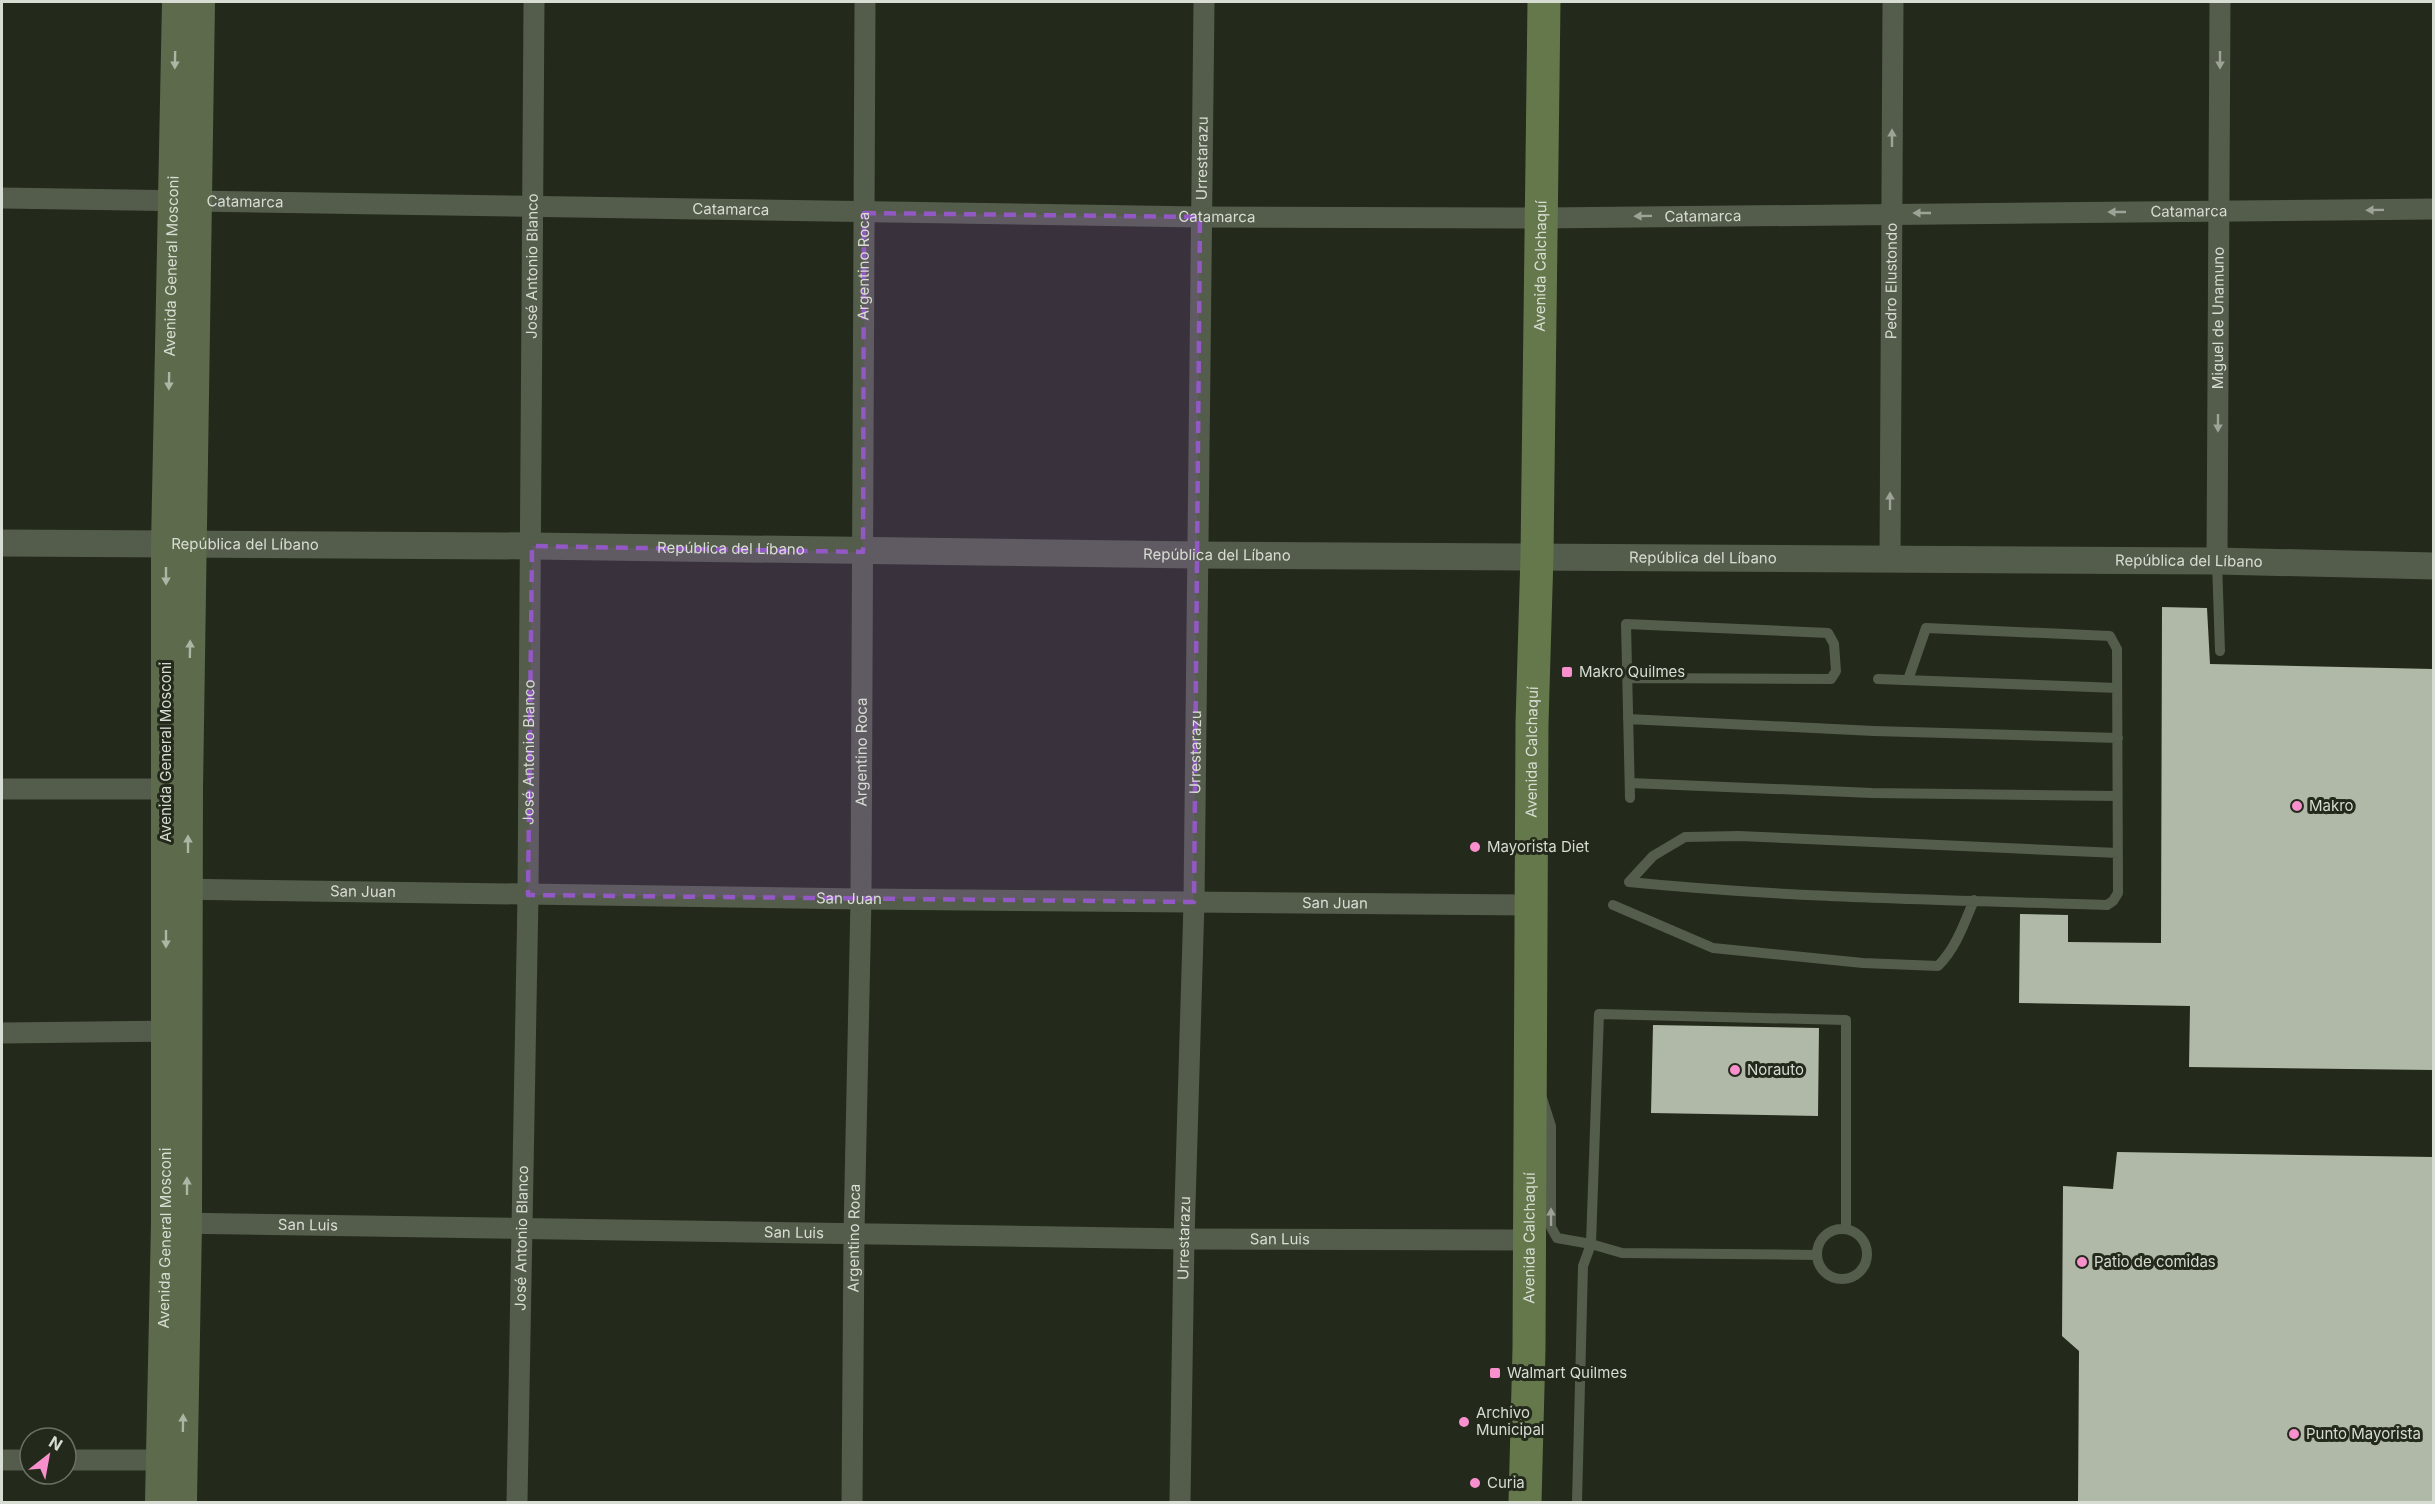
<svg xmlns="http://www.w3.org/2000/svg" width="2435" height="1504" font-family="Inter,sans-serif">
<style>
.building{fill:#b0b8a7}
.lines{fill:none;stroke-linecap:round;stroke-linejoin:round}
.service{stroke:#545c4c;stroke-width:10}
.minor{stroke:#545c4c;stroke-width:21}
.tertiary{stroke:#545c4c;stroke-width:27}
.secondary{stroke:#5d6a4c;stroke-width:30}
.primary{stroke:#65784c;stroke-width:33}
.oneway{fill:#adb5a4}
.oneway2{fill:#9da396}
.marked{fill:#9258c4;fill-opacity:0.2;stroke:#9258c4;stroke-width:4.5;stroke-dasharray:12 8;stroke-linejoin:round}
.poi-dot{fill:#f890cd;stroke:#23291b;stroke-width:2}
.labels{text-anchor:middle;stroke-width:6;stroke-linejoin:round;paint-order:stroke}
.street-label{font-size:15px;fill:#d8ddd3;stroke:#23291b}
.poi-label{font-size:15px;fill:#d8ddd3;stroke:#23291b;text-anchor:start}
</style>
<rect width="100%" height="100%" fill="#23291b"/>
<path class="building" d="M2162,607L2207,608L2210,664L2433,669V1070L2189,1067L2190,1006L2019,1003L2020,914L2068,915V942L2161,943Z
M1653,1025L1819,1028L1818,1116L1651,1113Z
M2117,1152L2433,1157V1503H2078L2079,1351L2062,1336L2063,1186L2113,1189Z"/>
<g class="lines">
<path class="service" d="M2217,562L2220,651
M1627,678L1831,679L1836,671L1834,644L1828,633L1626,624L1630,798
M1878,679L2117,688
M1628,719L1874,731L2118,738
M1630,783L1872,793L2117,796
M1629,882C1788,898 1948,900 2107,905L2113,901L2118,893L2117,649L2110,636L1926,628L1908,680
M1629,882L1653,856L1685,837L1739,836L2118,853
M1613,905L1713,948L1863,963L1938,966C1956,948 1964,924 1974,900
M1542,1098L1551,1126V1227L1557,1238L1591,1244L1622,1253L1817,1255
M1817 1254a25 25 0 1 1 50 0a25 25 0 1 1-50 0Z
M1577,1502L1583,1266L1591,1244L1599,1014L1846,1020V1229"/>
<g class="minor">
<path id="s1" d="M2,198L1200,217L1543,218L2434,209"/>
<path id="s2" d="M1890,560L1893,2"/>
<path id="s3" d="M2217,561L2220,2"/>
<path d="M2,789H178"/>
<path id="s4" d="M175,889L861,899L1532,905"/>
<path d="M2,1033L178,1031"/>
<path id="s5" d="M173,1223L1184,1239L1529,1240"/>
<path d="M2,1460H30"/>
<path d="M66,1460H173"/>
<path id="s6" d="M517,1502L528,895L534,2"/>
<path id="s7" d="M852,1502L854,1233L861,899L865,2"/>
<path id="s8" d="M1180,1502L1184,1239L1194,902L1204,2"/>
</g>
<path class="tertiary" id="s9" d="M2,543L532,546L1196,555L2217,561L2434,566"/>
<g class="secondary">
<path id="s10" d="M160,1502L166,1223V545L177,2"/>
<path d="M182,1502L187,1224L188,789L200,2"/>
</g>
<path class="primary" id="s11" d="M1525,1502L1529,1349L1532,723L1537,555L1544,2"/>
</g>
<defs><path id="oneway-solid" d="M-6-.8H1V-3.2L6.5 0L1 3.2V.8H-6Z" transform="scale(1.5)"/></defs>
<g class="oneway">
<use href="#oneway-solid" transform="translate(175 60) rotate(91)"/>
<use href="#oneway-solid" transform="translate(169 381) rotate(91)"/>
<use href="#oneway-solid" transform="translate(166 576) rotate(90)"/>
<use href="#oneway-solid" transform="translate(190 649) rotate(-89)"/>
<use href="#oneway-solid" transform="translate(188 844) rotate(-90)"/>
<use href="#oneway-solid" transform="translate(166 939) rotate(90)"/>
<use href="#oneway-solid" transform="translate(187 1186) rotate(-90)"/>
<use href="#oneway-solid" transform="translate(183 1423) rotate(-89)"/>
</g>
<g class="oneway2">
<use href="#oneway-solid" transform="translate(2220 60) rotate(90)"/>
<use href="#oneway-solid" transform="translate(1892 138) rotate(-90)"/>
<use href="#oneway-solid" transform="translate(2375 210) rotate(179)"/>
<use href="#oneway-solid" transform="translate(2117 212) rotate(180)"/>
<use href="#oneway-solid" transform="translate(1922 213) rotate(180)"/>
<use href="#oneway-solid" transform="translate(1643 216) rotate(179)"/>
<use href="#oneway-solid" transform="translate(2218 423) rotate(90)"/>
<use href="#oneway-solid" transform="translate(1890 501) rotate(-90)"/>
<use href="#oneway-solid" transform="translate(1551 1217) rotate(-90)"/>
</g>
<path class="marked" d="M864,213L1200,217L1194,902L528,895L532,546L863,552Z"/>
<g class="poi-dot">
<rect x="1561" y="666" width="12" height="12" rx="3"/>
<circle cx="2297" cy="806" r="6"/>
<circle cx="1475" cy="847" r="6"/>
<circle cx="1735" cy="1070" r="6"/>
<circle cx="2082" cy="1262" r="6"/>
<rect x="1489" y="1367" width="12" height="12" rx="3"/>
<circle cx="1464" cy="1422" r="6"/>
<circle cx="2294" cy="1434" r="6"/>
<circle cx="1475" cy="1483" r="6"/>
</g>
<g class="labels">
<g class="street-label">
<text dy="5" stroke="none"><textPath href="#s8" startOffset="1344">Urrestarazu</textPath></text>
<text dy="5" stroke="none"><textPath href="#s1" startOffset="243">Catamarca</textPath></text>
<text dy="5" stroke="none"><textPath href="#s1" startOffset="729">Catamarca</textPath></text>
<text dy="5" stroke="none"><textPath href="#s1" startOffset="2187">Catamarca</textPath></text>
<text dy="5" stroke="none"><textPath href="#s1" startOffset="1701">Catamarca</textPath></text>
<text dy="5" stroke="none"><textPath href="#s1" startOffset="1215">Catamarca</textPath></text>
<text dy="5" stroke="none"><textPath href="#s10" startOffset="1236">Avenida General Mosconi</textPath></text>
<text dy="5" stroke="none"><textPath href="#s6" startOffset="1236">José Antonio Blanco</textPath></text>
<text dy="5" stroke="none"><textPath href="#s7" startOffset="1236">Argentino Roca</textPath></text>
<text dy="5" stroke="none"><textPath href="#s11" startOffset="1236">Avenida Calchaquí</textPath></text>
<text dy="5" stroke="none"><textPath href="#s2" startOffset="279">Pedro Elustondo</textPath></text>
<text dy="5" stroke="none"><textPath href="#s3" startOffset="243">Miguel de Unamuno</textPath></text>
<text dy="5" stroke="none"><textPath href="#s9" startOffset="243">República del Líbano</textPath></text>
<text dy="5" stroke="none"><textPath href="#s9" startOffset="729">República del Líbano</textPath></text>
<text dy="5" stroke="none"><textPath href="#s9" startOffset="1215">República del Líbano</textPath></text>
<text dy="5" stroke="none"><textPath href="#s9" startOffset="1701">República del Líbano</textPath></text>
<text dy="5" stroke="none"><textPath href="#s9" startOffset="2187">República del Líbano</textPath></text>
<text transform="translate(166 752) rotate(-90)" y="5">Avenida General Mosconi</text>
<text dy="5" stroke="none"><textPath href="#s6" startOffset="750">José Antonio Blanco</textPath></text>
<text dy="5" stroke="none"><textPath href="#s7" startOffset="750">Argentino Roca</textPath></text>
<text dy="5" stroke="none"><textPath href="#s8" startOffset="750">Urrestarazu</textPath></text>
<text dy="5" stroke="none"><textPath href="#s11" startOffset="750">Avenida Calchaquí</textPath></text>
<text dy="5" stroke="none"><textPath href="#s4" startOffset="188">San Juan</textPath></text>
<text dy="5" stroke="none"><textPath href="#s4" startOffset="674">San Juan</textPath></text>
<text dy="5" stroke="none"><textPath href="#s4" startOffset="1160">San Juan</textPath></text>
<text dy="5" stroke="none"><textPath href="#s5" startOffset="135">San Luis</textPath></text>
<text dy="5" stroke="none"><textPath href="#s5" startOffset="621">San Luis</textPath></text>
<text dy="5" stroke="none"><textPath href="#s10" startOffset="264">Avenida General Mosconi</textPath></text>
<text dy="5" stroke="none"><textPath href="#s6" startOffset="264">José Antonio Blanco</textPath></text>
<text dy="5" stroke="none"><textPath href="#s7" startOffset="264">Argentino Roca</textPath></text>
<text dy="5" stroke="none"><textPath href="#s8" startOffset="264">Urrestarazu</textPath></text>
<text dy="5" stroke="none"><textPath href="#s11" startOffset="264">Avenida Calchaquí</textPath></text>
<text dy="5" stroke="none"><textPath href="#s5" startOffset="1107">San Luis</textPath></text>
</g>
<g class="poi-label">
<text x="1579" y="677">Makro Quilmes</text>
<text x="2309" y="811">Makro</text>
<text x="1487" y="852">Mayorista Diet</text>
<text x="1747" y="1075">Norauto</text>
<text x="2094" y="1267">Patio de comidas</text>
<text x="1507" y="1378">Walmart Quilmes</text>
<text x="1476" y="1418">Archivo<tspan x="1476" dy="17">Municipal</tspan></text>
<text x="2306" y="1439">Punto Mayorista</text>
<text x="1487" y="1488">Curia</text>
</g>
</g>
<rect width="2435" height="1504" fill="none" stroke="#d8ddd3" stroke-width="6"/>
<g transform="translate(48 1456) rotate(31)"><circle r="28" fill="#23291b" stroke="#6b7165" stroke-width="1.5"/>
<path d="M0-4.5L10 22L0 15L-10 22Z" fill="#f890cd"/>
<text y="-9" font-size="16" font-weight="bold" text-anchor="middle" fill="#d8ddd3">N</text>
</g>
</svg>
